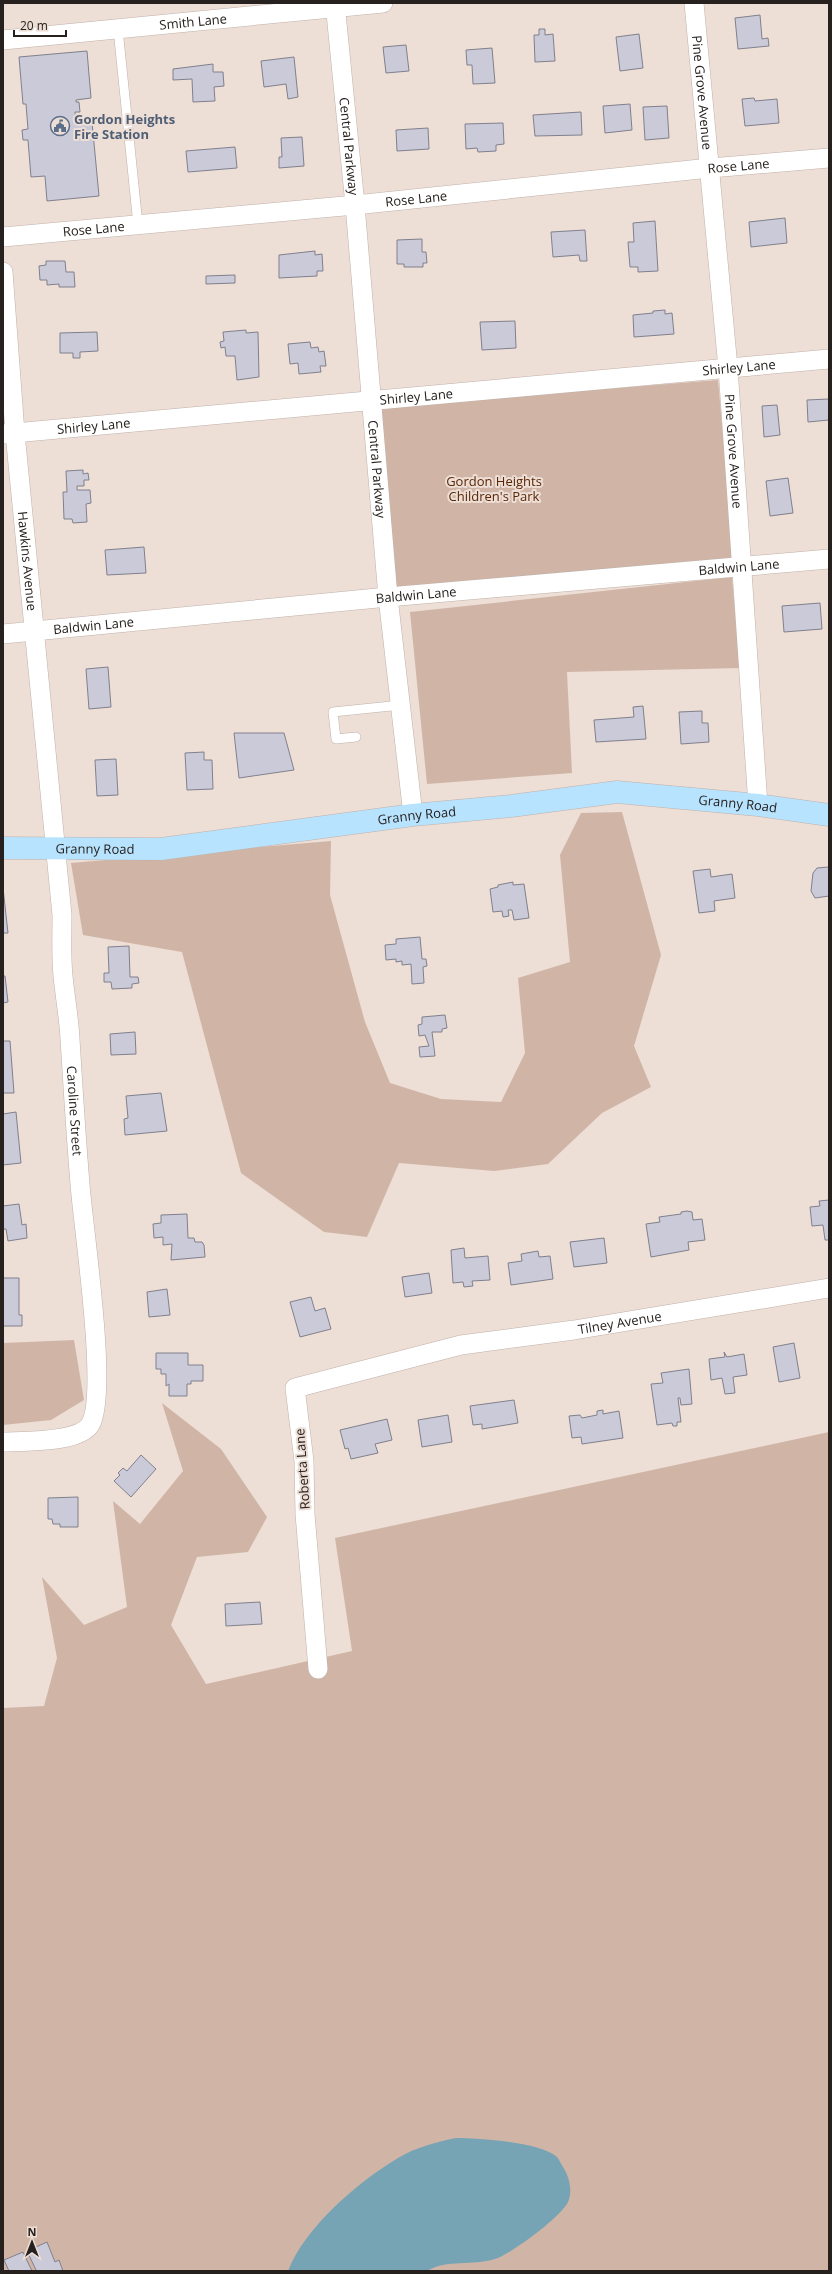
<svg xmlns="http://www.w3.org/2000/svg" width="832" height="2274" font-family="'Open Sans',sans-serif">
<style>
.green{fill:#d0b5a7}
.water{fill:#76a4b4}
.building{fill:#cbcad8;stroke:#80808d}
.lines{fill:none;stroke-linecap:round;stroke-linejoin:round}
.lane-casing{stroke:#c0b1aa;stroke-width:10}
.street-casing{stroke:#c0b1aa;stroke-width:20}
.secondary-casing{stroke:#c0b1aa;stroke-width:23}
.lane{stroke:#fff;stroke-width:9}
.street{stroke:#fff;stroke-width:19}
.secondary{stroke:#b7e3fe;stroke-width:22}
.labels{text-anchor:middle;stroke-width:4;stroke-linejoin:round;paint-order:stroke}
.street-label{font-size:13px;fill:#26211e;stroke:#edded6}
.service-label{font-size:13px;font-weight:bold;fill:#4e5e75;stroke:#edded6;text-anchor:start}
.park-label{font-size:13px;fill:#592705;stroke:#edded6}
</style>
<rect width="100%" height="100%" fill="#edded6"/>
<path class="green" d="M718,380L734,558L396,587L380,407Z
M732,577L740,668L567,672L572,773L427,784L410,612Z
M622,812L661,955L634,1046L651,1087L602,1113L548,1164L494,1171L399,1163L367,1237L324,1232L241,1173L182,952L83,935L71,863L331,841L330,895L365,1022L390,1083L441,1099L501,1102L525,1053L518,978L570,962L560,855L581,813Z
M74,1340L84,1400L51,1420L3,1425V1343Z
M162,1403L221,1449L267,1517L248,1552L197,1557L171,1625L206,1684L352,1651L335,1538L829,1432V2271H3V1708L44,1706L57,1658L42,1577L84,1625L127,1607L113,1501L140,1524L183,1471Z"/>
<path class="water" d="M456,2138C479,2138 540,2142 557,2157C559,2159 561,2164 563,2167C569,2176 573,2191 568,2202C561,2217 511,2254 495,2259C472,2266 447,2259 427,2271H288C305,2227 358,2182 398,2158C416,2147 437,2142 456,2138Z"/>
<path class="building" d="M760,15L762,39L768,38L769,46L738,49L735,18Z
M539,29H545V35L553,34L555,61L535,62L534,35H539Z
M639,34L643,68L620,71L616,37Z
M406,45L409,71L386,73L383,47Z
M492,48L495,83L473,84L472,65H467L466,50Z
M87,51L91,98L76,100V102H79L80,112H75L76,124L92,122L99,196L47,201L45,176L31,177L28,140H23L22,130L28,129L26,104H23L19,57Z
M294,57L298,97L288,99L286,84L264,87L261,61Z
M213,64V72H223L224,86L214,87L215,101L193,102L192,79L173,80V69Z
M754,98L755,101L777,99L779,123L745,126L742,99Z
M630,104L632,130L605,133L603,106Z
M667,106L669,138L645,140L643,107Z
M581,112L582,135L535,136L533,115Z
M503,123L504,144L496,145V151L478,152L477,148L466,149L465,124Z
M428,128L429,149L397,151L396,130Z
M302,137L304,166L279,168V157H282L281,138Z
M235,147L237,168L188,172L186,151Z
M785,218L787,243L751,247L749,222Z
M655,221L658,271L638,272V267H630L628,242H634L633,223Z
M585,230L587,261H580L579,255L553,257L551,232Z
M422,239V252H426L427,263H423V267H404V264H397V240Z
M315,251V255L322,254L323,271H317V276L279,278V255Z
M46,261H65L66,272H74L75,287H59V284L47,285V280H40L39,266L46,265Z
M235,275V283L206,284V276Z
M665,310V314L672,313L674,334L634,337L633,315L653,313V311Z
M515,321L516,348L482,350L480,322Z
M246,330V333L258,332L259,377L237,380L235,356H226L225,347L221,348L220,342L224,341L223,332Z
M97,332L98,351L80,352V358H73V353H60V333Z
M310,342L311,348L318,347L319,352L324,351L326,366H320L321,372L299,374L298,363L290,364L288,344Z
M829,399V420L808,422L807,400Z
M777,405L780,435L764,437L762,406Z
M83,470V474L88,473L89,480H84V486H77V490H90L91,503L86,504L87,522L73,523L72,519H64L63,492H67L66,471Z
M788,478L793,513L770,516L766,481Z
M144,547L146,573L107,575L105,550Z
M820,603L822,629L784,632L782,606Z
M108,667L111,707L89,709L86,669Z
M643,706L646,739L596,742L594,720L634,717L633,707Z
M702,711V723H708L709,742L681,744L679,712Z
M234,733H284L294,770L239,778Z
M204,752V760H212L213,789L187,790L185,753Z
M116,759L118,795L97,796L95,760Z
M829,867V896L815,898L811,891L813,873L817,868Z
M710,869L711,877L732,874L735,898L714,901L715,911L699,913L693,871Z
M513,882V885L524,884L529,918L514,920L512,910H508L509,916L503,917L502,911L493,912L490,889L498,887V885Z
M3,888L8,933H3Z
M420,937L422,959H426L427,966L423,967L424,983L412,984L411,964L402,965V961L396,962V959L386,960L385,945L396,944V939Z
M129,946L130,977H138L139,983L132,984V988L112,989L111,982H104V973H109L108,947Z
M3,976H5L8,1002L3,1003Z
M445,1015L447,1028L442,1029V1032H432L435,1056L420,1057L419,1047L429,1046L425,1035L419,1036L418,1025L422,1024V1017Z
M135,1032L136,1054L111,1055L110,1034Z
M3,1041H10L14,1093H3Z
M161,1093L167,1131L125,1135L124,1119L128,1118L126,1096Z
M16,1112L21,1163L3,1165V1114Z
M829,1200V1240H825L823,1225L812,1226L810,1207L820,1206L819,1201Z
M19,1204L22,1225L26,1224L27,1238L8,1241L6,1229H3V1206Z
M687,1211L692,1212L693,1220L702,1219L705,1240L688,1242L689,1250L651,1257L646,1224L660,1222L659,1217L681,1214V1212Z
M187,1214L188,1238H194L195,1242H202L204,1245L205,1257L171,1260L172,1244L163,1245V1237L154,1238L153,1224L161,1223V1215Z
M604,1238L607,1263L574,1267L570,1242Z
M464,1248L465,1258L488,1256L490,1280L472,1281L473,1286L464,1287L463,1282L453,1283L451,1250Z
M538,1251L539,1257L550,1256L553,1279L511,1285L508,1263L522,1261L521,1254Z
M429,1273L432,1293L405,1297L402,1277Z
M3,1278H19V1315H22V1326H3Z
M167,1289L170,1315L149,1317L147,1292Z
M311,1297L315,1311L325,1308L331,1329L300,1337L290,1302Z
M794,1343L800,1378L779,1382L773,1347Z
M724,1352L727,1357L744,1354L747,1375L733,1377L735,1393L725,1394L722,1378L711,1380L709,1359L725,1357Z
M156,1353H188V1365H203V1381H191V1384H187V1396H169V1384L166,1386V1374H161V1369H156Z
M689,1369L692,1404L681,1405L680,1398H678L681,1422H677V1426H673L672,1423L657,1425L651,1384L663,1383L661,1373Z
M514,1400L518,1423L482,1429V1424L473,1425L470,1406Z
M603,1410V1414L619,1411L623,1438L582,1444L581,1437L572,1438L569,1416L580,1415L582,1418L597,1415V1411Z
M448,1415L452,1442L422,1447L418,1420Z
M387,1419L392,1440L375,1444L378,1453L351,1459L348,1448L345,1449L340,1430Z
M141,1455L156,1469L131,1497L114,1481L120,1475L118,1473L123,1468L127,1471Z
M78,1497V1527H60V1524H53L52,1519H48V1498Z
M260,1602L262,1624L226,1626L225,1604Z
M47,2242L55,2262L59,2260L63,2271H33L36,2270L27,2251Z
M23,2252L32,2271H9L4,2260Z"/>
<g class="lines">
<g class="lane-casing">
<path id="lane" d="M118,29L138,225
M356,737L336,739L333,712L401,705"/>
</g>
<g class="street-casing">
<g id="street">
<path id="s1" d="M335,3L355,205L388,597L413,815"/>
<path id="s2" d="M694,3L728,368L758,805"/>
<path id="s3" d="M3,40L383,3"/>
<path id="s4" d="M3,237L355,205L710,168L829,158"/>
<path id="s5" d="M3,272L15,433L62,915C62,936 61,956 63,976C65,997 69,1018 70,1039C73,1088 76,1136 80,1184C83,1227 109,1395 90,1425C78,1443 23,1441 3,1442"/>
<path id="s6" d="M3,434L829,359"/>
<path id="s7" d="M3,634L388,597L829,559"/>
<path id="s8" d="M318,1669L305,1514L304,1461L295,1388L461,1345L574,1330L829,1288"/>
</g>
</g>
<g class="secondary-casing">
<g id="secondary">
<path id="s9" d="M3,848L161,849L413,815L511,806L617,792L758,805L829,815"/>
</g>
</g>
<use href="#lane" class="lane"/>
<use href="#street" class="street"/>
<use href="#secondary" class="secondary"/>
</g>
<defs>
<g id="civic-ring" transform="scale(1)"><circle r="9.5" fill="#edded6" stroke="#5c6f8a" stroke-width="1.5"/><path d="M-.6-6.5H3V-4.5H.6V-3L4-1V1h2V6H-6V1h2V-1L-.6-3ZM-1.2 2.5V6h2.4V2.5Z" fill="#5c6f8a"/></g>
</defs>
<g fill-rule="evenodd">
<use href="#civic-ring" x="60" y="126"/>
</g>
<g class="labels">
<g class="street-label">
<text dy="5" stroke="none"><textPath href="#s3" startOffset="191">Smith Lane</textPath></text>
<text dy="5" stroke="none"><textPath href="#s2" startOffset="90">Pine Grove Avenue</textPath></text>
<text dy="5" stroke="none"><textPath href="#s1" startOffset="144">Central Parkway</textPath></text>
<text dy="5" stroke="none"><textPath href="#s4" startOffset="739">Rose Lane</textPath></text>
<text dy="5" stroke="none"><textPath href="#s4" startOffset="415">Rose Lane</textPath></text>
<text dy="5" stroke="none"><textPath href="#s4" startOffset="91">Rose Lane</textPath></text>
<text dy="5" stroke="none"><textPath href="#s6" startOffset="739">Shirley Lane</textPath></text>
<text dy="5" stroke="none"><textPath href="#s6" startOffset="415">Shirley Lane</textPath></text>
<text dy="5" stroke="none"><textPath href="#s6" startOffset="91">Shirley Lane</textPath></text>
<text dy="5" stroke="none"><textPath href="#s2" startOffset="450">Pine Grove Avenue</textPath></text>
<text dy="5" stroke="none"><textPath href="#s1" startOffset="468">Central Parkway</textPath></text>
<text dy="5" stroke="none"><textPath href="#s5" startOffset="290">Hawkins Avenue</textPath></text>
<text dy="5" stroke="none"><textPath href="#s7" startOffset="739">Baldwin Lane</textPath></text>
<text dy="5" stroke="none"><textPath href="#s7" startOffset="415">Baldwin Lane</textPath></text>
<text dy="5" stroke="none"><textPath href="#s7" startOffset="91">Baldwin Lane</textPath></text>
<text dy="5" stroke="none"><textPath href="#s9" startOffset="739">Granny Road</textPath></text>
<text dy="5" stroke="none"><textPath href="#s9" startOffset="416">Granny Road</textPath></text>
<text dy="5" stroke="none"><textPath href="#s9" startOffset="92">Granny Road</textPath></text>
<text dy="5" stroke="none"><textPath href="#s5" startOffset="842">Caroline Street</textPath></text>
<text dy="5" stroke="none"><textPath href="#s8" startOffset="614">Tilney Avenue</textPath></text>
<text transform="translate(302 1469) rotate(-94)" y="5">Roberta Lane</text>
</g>
<g class="service-label">
<text x="74" y="124">Gordon Heights<tspan x="74" dy="15">Fire Station</tspan></text>
</g>
<g class="park-label">
<text x="494" y="486">Gordon Heights<tspan x="494" dy="15">Children's Park</tspan></text>
</g>
</g>
<rect width="832" height="2274" fill="none" stroke="#26211e" stroke-width="8"/>
<g transform="translate(32 2242)" stroke="#edded6" stroke-width="3" paint-order="stroke">
<path d="M0-3L7 15L0 10L-7 15Z" fill="#26211e"/>
<text y="-6" font-size="11" font-weight="bold" text-anchor="middle" fill="#26211e">N</text>
</g>
<path d="M14 30v6h52v-6" fill="none" stroke="#26211e" stroke-width="2"/>
<text x="20" y="30" font-size="12" fill="#26211e" stroke="#edded6" stroke-width="3" paint-order="stroke">20 m</text>
</svg>
